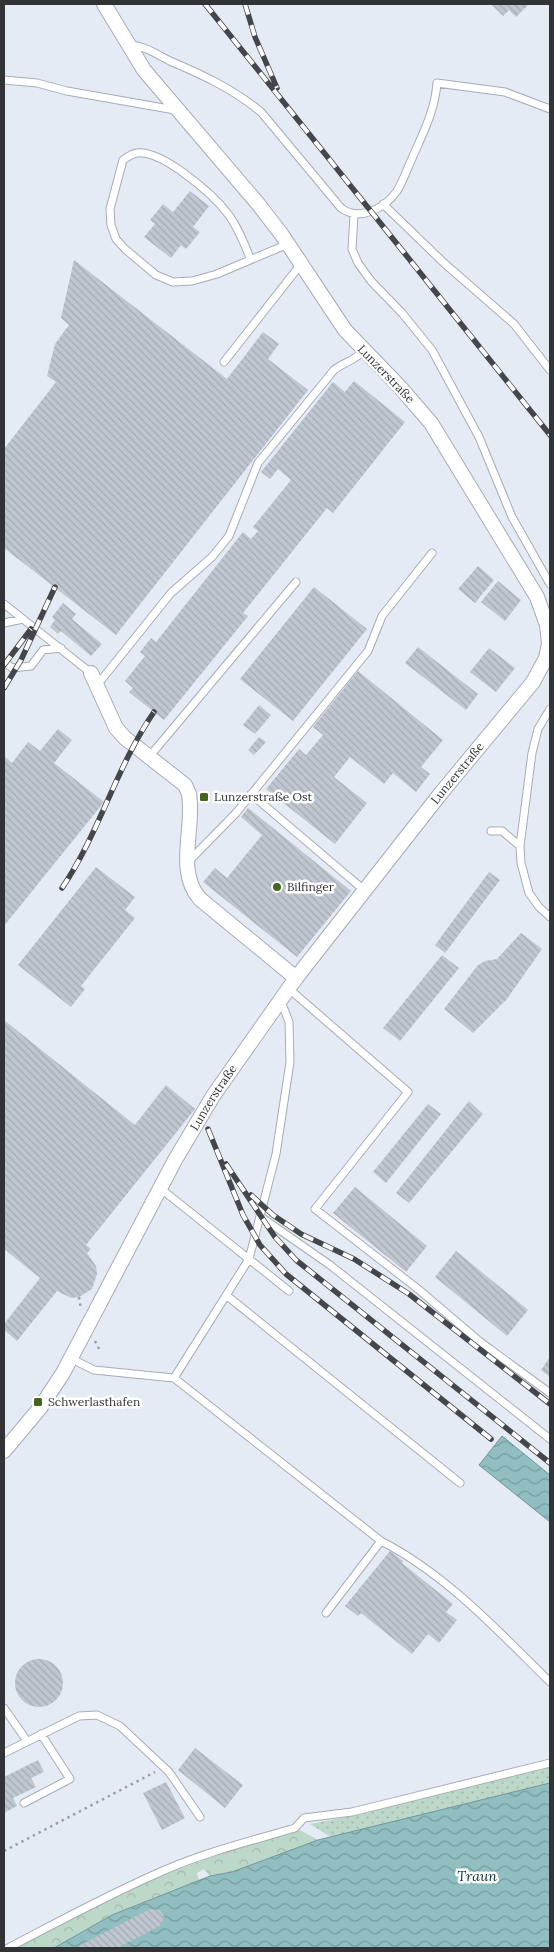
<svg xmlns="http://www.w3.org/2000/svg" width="554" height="1952" font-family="Lora,serif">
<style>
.grass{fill:url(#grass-dots)}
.forest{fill:url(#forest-crowns)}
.water{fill:url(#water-waves);stroke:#749598}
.building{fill:url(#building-back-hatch)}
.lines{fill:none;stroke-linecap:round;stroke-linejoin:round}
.lane-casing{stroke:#a6acb6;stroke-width:9}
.street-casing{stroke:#a6acb6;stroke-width:16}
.path{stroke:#9ba0a8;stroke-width:2.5;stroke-dasharray:2.5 4;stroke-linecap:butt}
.lane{stroke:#fff;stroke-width:7}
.street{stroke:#fff;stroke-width:14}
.rail-casing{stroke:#43464a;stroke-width:5.5}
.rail{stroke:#fff;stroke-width:4;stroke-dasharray:11;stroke-linecap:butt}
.poi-dot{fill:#45661c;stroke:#fff;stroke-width:2}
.labels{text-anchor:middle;stroke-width:5;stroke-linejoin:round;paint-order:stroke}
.street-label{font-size:12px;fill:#313337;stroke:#fff}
.poi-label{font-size:12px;fill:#313337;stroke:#fff;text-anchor:start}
.water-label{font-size:14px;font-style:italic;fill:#063437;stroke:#fff}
</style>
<defs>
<pattern id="grass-dots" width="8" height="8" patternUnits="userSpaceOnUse" patternTransform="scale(1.25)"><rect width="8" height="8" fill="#bcd8c9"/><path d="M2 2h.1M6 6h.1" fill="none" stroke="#a2baad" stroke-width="1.8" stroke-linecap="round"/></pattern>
<pattern id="forest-crowns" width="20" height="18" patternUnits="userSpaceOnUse" patternTransform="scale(1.25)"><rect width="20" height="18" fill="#bcd8c9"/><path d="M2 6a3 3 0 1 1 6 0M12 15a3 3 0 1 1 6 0" fill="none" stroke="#a2baad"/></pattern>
<pattern id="water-waves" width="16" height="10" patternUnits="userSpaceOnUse" patternTransform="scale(1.25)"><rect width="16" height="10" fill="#91bfc1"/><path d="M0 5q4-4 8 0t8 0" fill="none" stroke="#779c9e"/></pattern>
<pattern id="building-back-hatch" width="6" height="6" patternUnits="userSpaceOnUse" patternTransform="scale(1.25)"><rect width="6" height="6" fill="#c0c7d1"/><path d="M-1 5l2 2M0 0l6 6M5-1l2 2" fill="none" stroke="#a5abb4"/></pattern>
</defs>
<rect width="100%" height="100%" fill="#e4ebf5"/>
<path class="grass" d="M550,1766V1783L331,1837L310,1824L352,1816Z"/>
<path class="forest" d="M300,1830L318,1840L232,1872L210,1876L204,1869L197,1873L199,1880L112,1915L54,1948H17C78,1915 140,1881 206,1859C237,1848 269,1840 300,1830Z"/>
<path class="water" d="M502,1436L550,1475V1522L479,1465Z
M550,1783V1948H54L112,1915L210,1876L232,1872L318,1840Z"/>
<path class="building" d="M491,4H529L516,17L509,10L503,16Z
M190,191L209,206L193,227L200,232L186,249L181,245L171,258L144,237L155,224L150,220L163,204L173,212Z
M74,260L227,379L263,332L279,344L268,359L308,390L116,635L4,548V449L56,382L47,376L55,344L69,325L61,318Z
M354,381L405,422L333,513L327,508L243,613L248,616L164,720L129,692L133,688L125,681L145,656L140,652L151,638L156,642L243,532L251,539L258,531L253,527L291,480L278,469L270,479L261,472L333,382L345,392Z
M478,566L494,580L475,603L458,589Z
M498,581L521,600L505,621L481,602Z
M314,587L367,629L293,721L240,679Z
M63,603L76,614L72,619L102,644L91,656L61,631L58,634L50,627L55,620L52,617Z
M418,647L478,694L466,710L405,663Z
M489,648L515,668L496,692L470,672Z
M358,671L443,740L421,767L430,774L416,792L393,773L384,784L350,757L334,777L367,803L335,844L266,789L299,749L306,755L323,735L313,727Z
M259,705L271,715L255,734L243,725Z
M58,729L72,740L54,763L104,802L4,926V756L12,763L28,742L40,751Z
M259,737L266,742L254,755L248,750Z
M248,808L351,891L297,957L203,882L215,868L227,878L262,835L241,817Z
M96,867L135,897L125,910L135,918L81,986L85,989L71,1007L18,965Z
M489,872L500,880L445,953L435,945Z
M521,933L542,949L507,999L473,1033L444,1009L478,965L485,961L497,959Z
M442,955L459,968L400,1041L383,1028Z
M4,1020L135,1125L166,1085L195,1109L86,1245L91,1249L87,1253L96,1266L97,1274L92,1289L79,1297L71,1298L57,1291L17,1341L4,1330V1324L40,1278L4,1249Z
M469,1101L483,1114L409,1203L396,1193Z
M428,1104L441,1114L386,1183L373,1172Z
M355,1187L427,1246L406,1272L333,1213Z
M456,1251L528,1310L507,1336L435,1277Z
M550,1357V1377L541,1370Z
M390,1551L403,1561L402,1563L453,1604L446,1612L457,1620L439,1643L428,1634L412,1654L361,1613L358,1616L345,1606Z
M15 1683a24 24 0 1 1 48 0a24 24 0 1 1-48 0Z
M195,1748L243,1785L225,1808L178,1770Z
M38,1760L44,1772L31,1778L36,1787L13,1798L17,1806L4,1813V1777Z
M166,1782L185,1818L162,1830L143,1793Z
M150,1909L160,1910L164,1917L160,1926L117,1948H75Z"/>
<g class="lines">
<g class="lane-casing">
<path id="lane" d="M130,45C145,46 156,54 170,61C203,75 233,89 261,112L341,208C360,222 385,208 397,191C402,183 406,172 410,163C421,137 435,112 437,83L505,92L550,109
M4,80L37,83L67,91L175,110
M383,204L444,263L514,324L550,370
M354,215L352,249L358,263L371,281L402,313L432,350L479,437L512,517L550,584
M250,258C244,243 238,227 228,214C213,194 162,150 137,153C131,154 128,157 123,160L110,209L111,225L116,239L125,249L156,275L173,282L192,281L217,274L288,244
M224,362L301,264
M4,604L91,673
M4,623L23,619
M4,662L12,668L31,666L43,650L61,648
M98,684L171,593L212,557L229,536L258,463L334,370C344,362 355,361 364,350
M550,709L538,729L532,753L520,846L521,863L529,893L539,907L550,917
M149,757L296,582
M251,794L364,890
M491,831H502L520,846
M187,863L236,813L368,651L382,616L432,553
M288,988L408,1092L315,1209L418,1289L479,1341L550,1393
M160,1188L289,1291
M261,1217L330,1265L550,1439
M226,1295L460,1483
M70,1358L94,1370L174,1378L381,1541L326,1613
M174,1378L249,1259L276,1154L290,1062L289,1022L281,1001
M381,1541C447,1575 498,1631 550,1682
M4,1708L27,1741
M4,1753L79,1716L97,1715L120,1726L169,1772L200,1817
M24,1803L70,1779L41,1734
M8,1948C60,1921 111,1893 165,1870C206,1852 251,1841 295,1828L304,1818L352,1812L550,1763"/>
</g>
<g class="street-casing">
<g id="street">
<path d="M91,673L116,728L125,738L185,785L189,794C195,828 175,871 200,899L296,978"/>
<path id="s1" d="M4,1451L40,1408L63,1373L175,1160L213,1096L296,978L441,793L533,682L546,658L549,643L547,625L537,597L431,423L399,386L345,330L282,235L259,205L144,70L104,4"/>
</g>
</g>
<path class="path" d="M79,1297L81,1310
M95,1341L99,1349
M4,1851L155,1772"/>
<use href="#lane" class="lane"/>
<use href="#street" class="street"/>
<g class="rail-casing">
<path id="rail" d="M205,4L550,435
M245,4L255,37L277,88
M4,665L31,629
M4,688L21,660L55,587
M62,888C100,832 116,767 154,712
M208,1129L243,1215L260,1245L286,1274L491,1439
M226,1164L275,1237L296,1260L550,1463
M251,1195L273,1215L301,1234L354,1259L409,1294L550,1404"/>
</g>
<use href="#rail" class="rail"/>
</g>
<g class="poi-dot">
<rect x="199" y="792" width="10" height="10" rx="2.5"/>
<circle cx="277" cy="887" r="5"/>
<rect x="33" y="1397" width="10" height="10" rx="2.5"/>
</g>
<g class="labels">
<g class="street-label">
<text transform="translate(386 374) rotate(46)" y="4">Lunzerstraße</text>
<text dy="4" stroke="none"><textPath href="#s1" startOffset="818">Lunzerstraße</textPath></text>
<text dy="4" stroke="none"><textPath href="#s1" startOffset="412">Lunzerstraße</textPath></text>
</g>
<g class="poi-label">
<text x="214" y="801">Lunzerstraße Ost</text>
<text x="287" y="891">Bilfinger</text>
<text x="48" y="1406">Schwerlasthafen</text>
</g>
<g class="water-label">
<text x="477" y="1881">Traun</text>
</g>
</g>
<rect width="554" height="1952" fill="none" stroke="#313337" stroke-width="10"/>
</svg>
